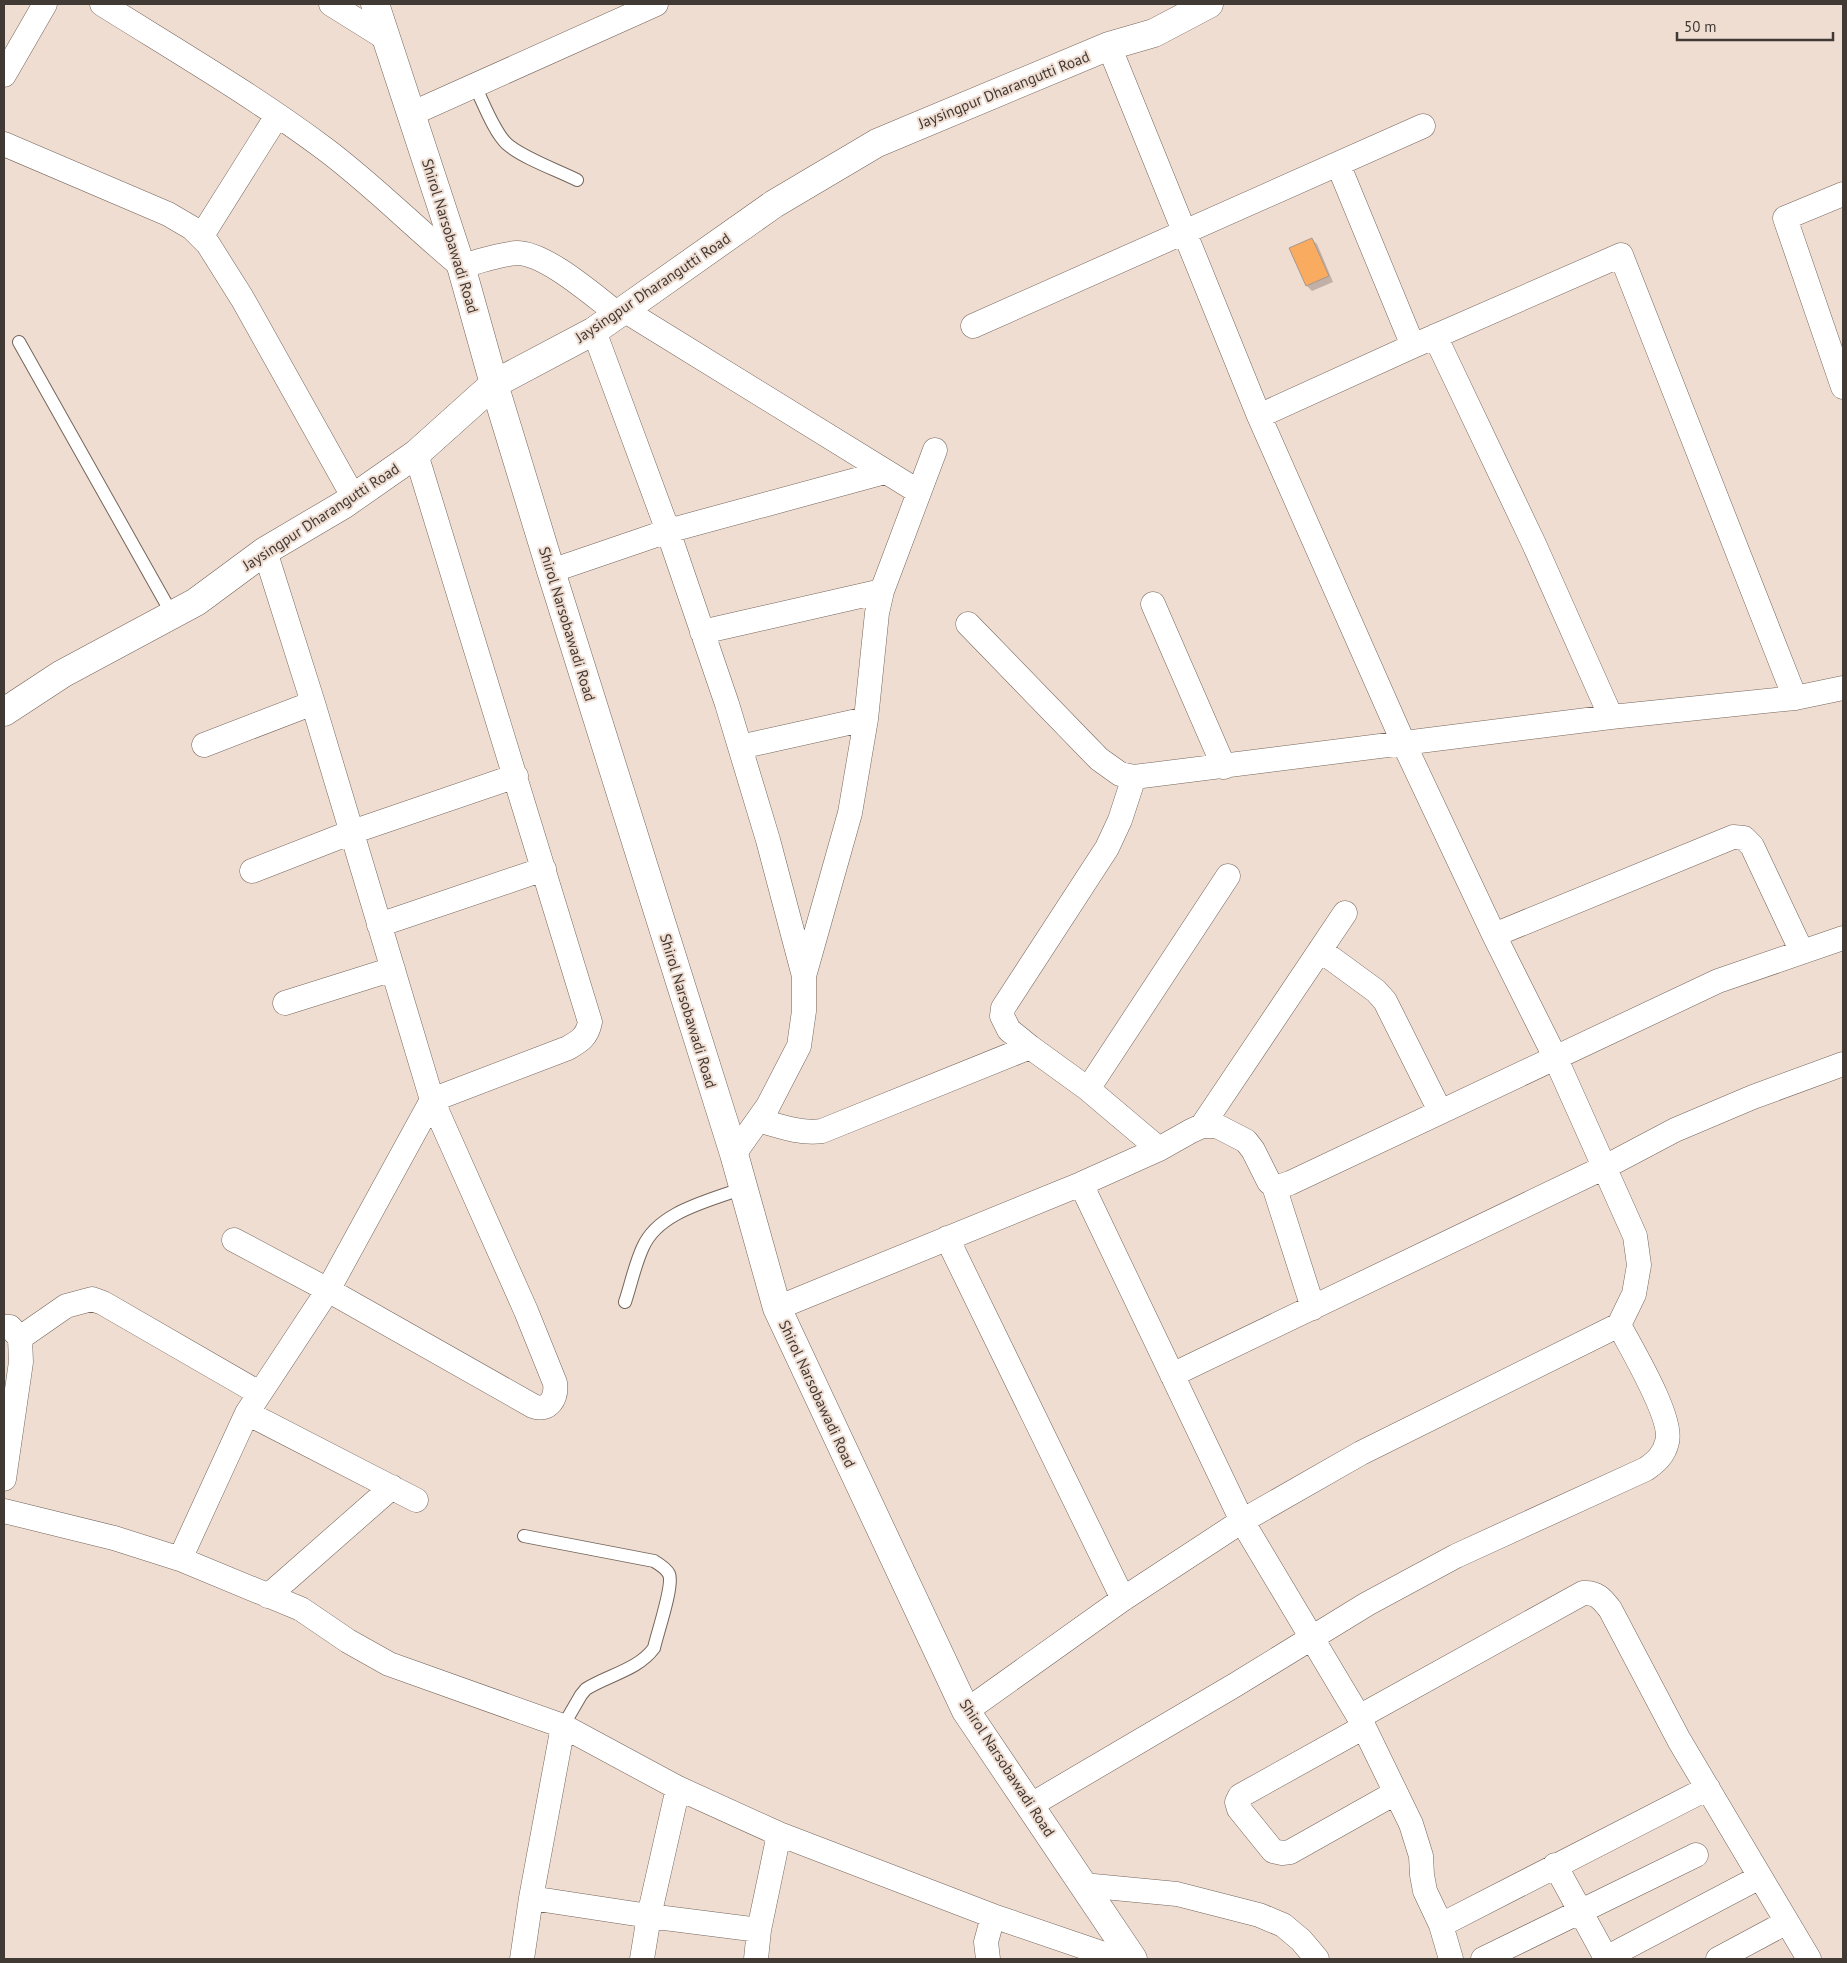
<svg xmlns="http://www.w3.org/2000/svg" width="1847" height="1963" font-family="'PT Sans',sans-serif">
<style>
.shadow{fill:#0003}
.building{fill:#f9ab60;stroke:#a7988b}
.lines{fill:none;stroke-linecap:round;stroke-linejoin:round}
.lane-casing{stroke:#74655a;stroke-width:14}
.street-casing{stroke:#74655a;stroke-width:25}
.secondary-casing{stroke:#74655a;stroke-width:29}
.lane{stroke:#fff;stroke-width:12}
.street{stroke:#fff;stroke-width:24}
.secondary{stroke:#fff;stroke-width:28}
.labels{text-anchor:middle;stroke-width:4;stroke-linejoin:round;paint-order:stroke}
.street-label{font-size:15px;fill:#403934;stroke:#f0ddd2}
</style>
<rect width="100%" height="100%" fill="#f0ddd2"/>
<path class="shadow" d="M1311,239L1317,244L1333,282L1312,291L1307,286L1290,249Z"/>
<path class="building" d="M1312,238L1329,276L1306,286L1289,248Z"/>
<g class="lines">
<g class="lane-casing">
<path id="lane" d="M475,86C483,102 494,132 507,144C523,158 557,170 577,180
M19,342L172,614
M625,1302C631,1284 635,1264 643,1247C659,1211 710,1201 743,1188
M524,1536L654,1561C659,1564 666,1568 669,1574C674,1585 657,1634 654,1648C638,1670 608,1675 586,1689L581,1695L563,1726"/>
</g>
<g class="street-casing">
<path id="street" d="M102,4C177,51 254,96 325,149C373,185 415,228 461,266C479,262 498,254 517,253C546,253 594,296 618,314
M331,4L387,39
M4,75L45,4
M411,114L656,4
M4,144L168,214L192,228L208,244L242,298L354,498
M1338,164L1413,346
M1843,194L1785,218L1843,387
M201,237L277,116
M624,310L919,492
M973,326L1423,126
M594,331L668,531L727,704L768,840L804,976V1011L799,1046L768,1106L734,1154
M1435,336L1534,544L1611,717
M1259,416L1413,346L1621,255L1795,698
M551,571L668,531L885,472
M1153,604L1224,767
M968,624L1099,759L1120,774L1134,777L1611,717L1795,698L1843,688
M702,632L882,591
M204,745L313,703
M740,747L866,719
M1134,777L1120,820L1107,848L1003,1008L1002,1016L1009,1030L1030,1047L1088,1089L1159,1149
M252,871L352,832L516,776
M379,925L544,869
M1494,935L1733,837L1744,838L1752,846L1802,952
M1320,950L1376,991L1385,1001L1440,1111
M804,976L850,813L866,719L877,613L882,591L935,450
M285,1003L393,969
M1088,1089L1228,876
M758,1120C779,1126 800,1134 822,1131L1030,1047
M1202,1126L1345,913
M1081,1184L1242,1521L1359,1717L1411,1824L1421,1856L1422,1875L1425,1891L1441,1925L1451,1959
M1274,1186L1313,1308
M947,1238L1123,1599
M234,1240L328,1290L533,1406C549,1412 557,1398 555,1383L526,1311L432,1100L568,1048C580,1041 587,1037 590,1022L416,454
M777,1308L1081,1184L1159,1149L1191,1131L1202,1126H1217L1246,1141L1253,1150L1269,1182L1274,1186H1281L1290,1183L1718,981L1843,938
M4,1327H10L20,1338L21,1362L4,1479
M20,1338L66,1306L92,1299L103,1303L259,1393
M1172,1375L1605,1167L1675,1130L1753,1097L1843,1064
M247,1413L416,1500
M4,1511L114,1538L180,1559L301,1609L348,1641L389,1664L563,1726L678,1788L779,1834L993,1916L1119,1959
M180,1559L247,1413L328,1290L432,1100L313,703L265,551
M268,1596L392,1487
M966,1711L1123,1599L1242,1521L1361,1453L1619,1325L1634,1294L1639,1265L1635,1236L1555,1057L1494,935L1404,744L1259,416L1109,46
M1359,1717L1583,1593C1597,1592 1602,1599 1610,1609L1679,1740L1809,1959
M1364,1727L1240,1796L1237,1802L1239,1809L1273,1851L1282,1853L1290,1852L1395,1793
M1031,1805L1235,1685L1367,1604L1456,1556L1646,1469C1656,1462 1664,1455 1667,1442C1674,1419 1631,1348 1619,1325
M1555,1865L1606,1958
M1083,1885L1177,1894L1259,1915L1283,1925L1301,1940L1317,1959
M531,1898L649,1916L759,1930
M1441,1925L1708,1788
M522,1959L531,1898L563,1726
M642,1959L649,1916L678,1788
M756,1959L759,1930L779,1834
M988,1959L986,1942L993,1916
M1483,1959L1696,1855
M1604,1959L1760,1877
M1718,1959L1787,1922"/>
</g>
<g class="secondary-casing">
<path id="secondary" d="M375,4L461,266L494,384L551,571L734,1154L777,1308L966,1711L1133,1959
M4,712L62,674L196,602L265,551L343,505L416,454L494,384L594,331L774,204L877,143L1109,46L1154,33L1209,4"/>
</g>
<use href="#lane" class="lane"/>
<use href="#street" class="street"/>
<use href="#secondary" class="secondary"/>
</g>
<g class="labels">
<g class="street-label">
<text transform="translate(1004 90) rotate(-22)" y="5">Jaysingpur Dharangutti Road</text>
<text transform="translate(450 236) rotate(73)" y="5">Shirol Narsobawadi Road</text>
<text transform="translate(653 288) rotate(-34)" y="5">Jaysingpur Dharangutti Road</text>
<text transform="translate(321 517) rotate(-33)" y="5">Jaysingpur Dharangutti Road</text>
<text transform="translate(567 624) rotate(73)" y="5">Shirol Narsobawadi Road</text>
<text transform="translate(688 1011) rotate(73)" y="5">Shirol Narsobawadi Road</text>
<text transform="translate(817 1394) rotate(65)" y="5">Shirol Narsobawadi Road</text>
<text transform="translate(1007 1768) rotate(57)" y="5">Shirol Narsobawadi Road</text>
</g>
</g>
<rect width="1847" height="1963" fill="none" stroke="#403934" stroke-width="10"/>
<path d="M1677 32v8h156v-8" fill="none" stroke="#403934" stroke-width="2.5"/>
<text x="1684" y="32" font-size="15" fill="#403934" stroke="#f0ddd2" stroke-width="4" paint-order="stroke">50 m</text>
</svg>
